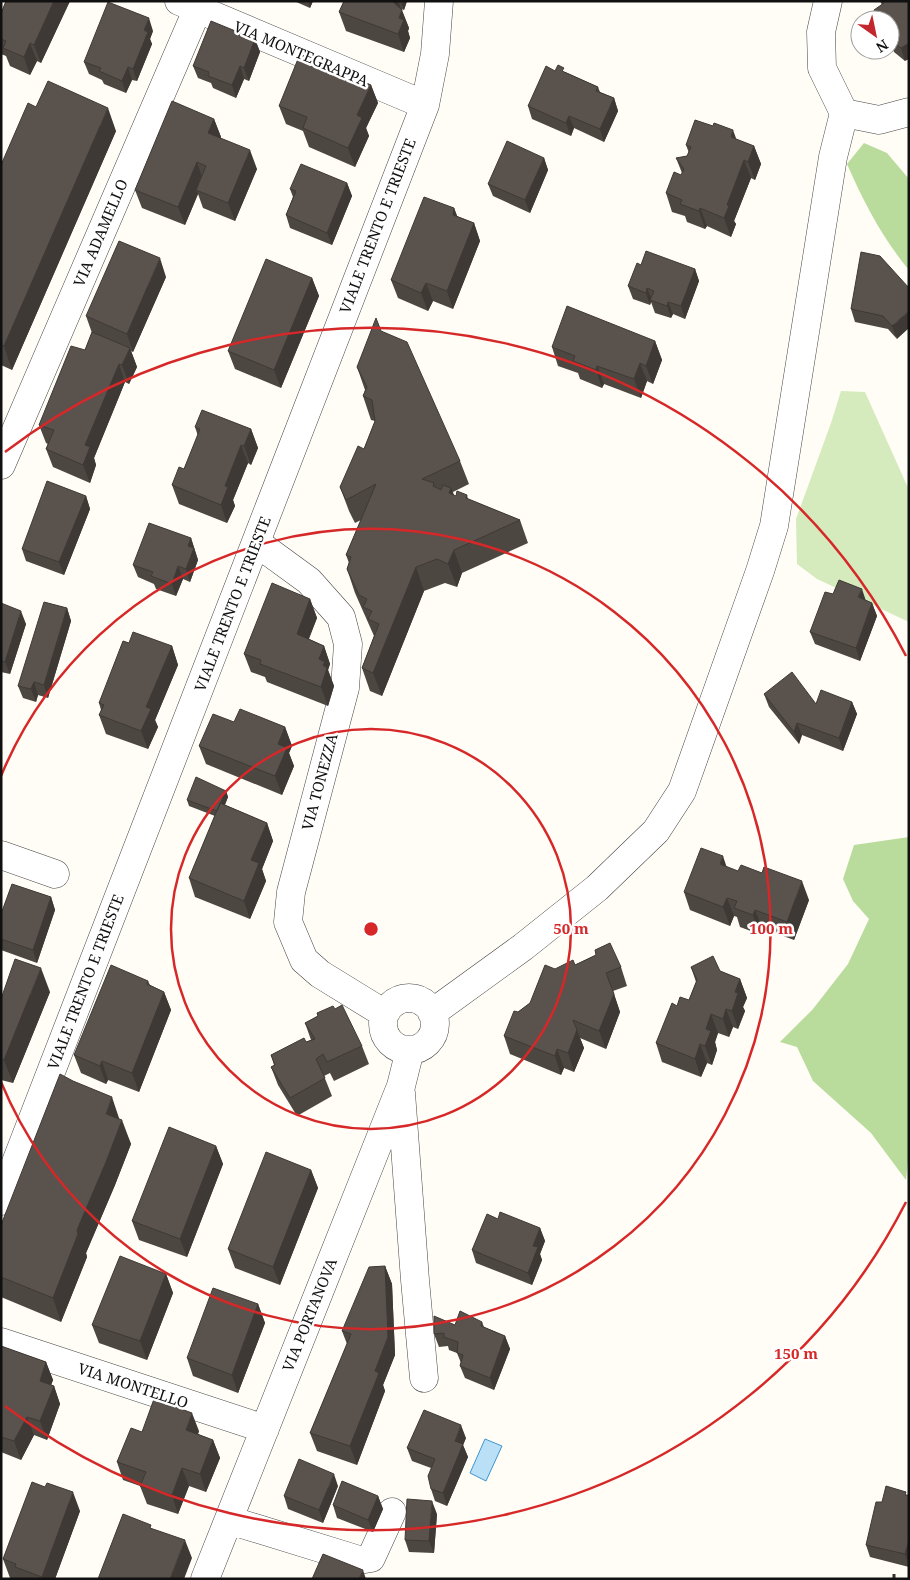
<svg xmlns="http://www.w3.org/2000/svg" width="910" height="1580" font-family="'Noto Serif',serif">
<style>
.green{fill:#d5ebbd}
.forest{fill:#b9dc9c}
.water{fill:#b9e0f7;stroke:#3f96cf}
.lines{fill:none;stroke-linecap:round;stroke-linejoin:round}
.minor-casing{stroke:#444;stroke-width:29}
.path{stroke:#333;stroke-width:3;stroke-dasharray:5 2.5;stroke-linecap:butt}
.minor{stroke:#fff;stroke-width:28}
.wall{fill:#4d4742}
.shaded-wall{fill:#3f3936}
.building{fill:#5a524d;stroke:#3f3936}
.ring{fill:none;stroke:#d62828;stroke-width:2.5}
.labels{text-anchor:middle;stroke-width:5;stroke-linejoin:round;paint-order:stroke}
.street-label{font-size:15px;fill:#111;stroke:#fff}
.centre{fill:#d62828;stroke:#fff;stroke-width:2.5}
.ring-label{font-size:15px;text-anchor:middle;font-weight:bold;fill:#d62828;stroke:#fff;stroke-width:5;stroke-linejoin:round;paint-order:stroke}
</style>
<rect width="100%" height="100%" fill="#fffdf5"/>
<path class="green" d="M841,391L865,392L909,490V622L817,579L797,564L796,519L831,423Z"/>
<path class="forest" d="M864,143L887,153L909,179V270C883,239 863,201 847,164Z
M909,837V1153L906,1180L871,1133L813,1081L797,1047L780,1042L813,1009L848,964L869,919L853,901L843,879L854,845Z"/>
<path class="water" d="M485,1439L502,1446L486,1481L470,1473Z"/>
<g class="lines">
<g class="minor-casing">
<path id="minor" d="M179,1L425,105
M828,1L821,32L822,68L844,113L879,120L909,112
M1,465L201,1
M257,543L309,581L341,617L348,644L345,688L291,892L288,922L304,960L320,974L385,1014
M1,855L55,874
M383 1024a26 26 0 1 1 52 0a26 26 0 1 1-52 0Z
M432,1013L523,947L597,888L656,831L682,791L760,571L774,526L833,157L844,113
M401,1093L415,1280L424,1378
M1,1201L425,105L435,54L439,1
M1,1342L265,1429
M229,1520L359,1560L371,1558L392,1512
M205,1579L401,1086L410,1050"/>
</g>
<path class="path" d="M894,1579V1573"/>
<use href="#minor" class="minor"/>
</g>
<path class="wall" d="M6,1H70L41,63L37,61L30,75L10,66L6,56L1,54V11H2Z
M294,1H313L310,8Z
M344,1H407L404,10L401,9L409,28L408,31L410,38L404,52L346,31L339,12Z
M880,1H909L905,61L894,52L890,42V20Z
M153,31L150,39L152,44L137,81L132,80L126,93L104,84L102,80L89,74L84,62Z
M255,39L260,52L249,81L244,79L236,98L213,88L211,83L198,78L193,66Z
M555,71L565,72L598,87L600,92L614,98L618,111L604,142L574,128L571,136L532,119L528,106Z
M371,85L378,103L366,128L369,136L355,167L309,147L303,131L286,124L279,106Z
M36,107L116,131L12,370L1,365V165Z
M214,119L221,137V138L257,169L235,221L203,208L198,194L185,225L142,208L135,190Z
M737,140L754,146L761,164L755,180L751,178L734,221L736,224L731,237L707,226L705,229L687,222L685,216L672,212L666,193L681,175L682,173L676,158L687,156L689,153L686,145Z
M544,158L548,170L530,213L493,196L488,184Z
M347,183L352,196L332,245L290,228L286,215L293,197L290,189Z
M454,208L457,216L474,223L480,241L453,309L433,301L428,311L398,298L391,280Z
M880,256L897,339L888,329L855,322L851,309Z
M641,265L695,269L699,281L685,319L673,314L671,318L655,313L651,302L650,305L633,299L628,286Z
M166,277L133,352L131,351L137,367L129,384L125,382L94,458L96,465L90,483L53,467L46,449L48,444L46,443L39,425L85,350L92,333L86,316Z
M312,278L319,296L281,388L235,369L228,351Z
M381,331L460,461L469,484L453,492L454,496H456L467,495L468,499L520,520L528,543L462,573L457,587L445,583L424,591L382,696L370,691L362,668L374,636L355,593L347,569L349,563L346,555L361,520L355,523L349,511L340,487L364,449L375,421L371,420L363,396L365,390L357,367Z
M655,341L662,360L653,384L647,381L641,398L604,384L602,388L580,379L578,373L558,366L552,347Z
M195,427L251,429L258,448L251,465L248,463L233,500L235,506L227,523L179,504L172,485L184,469L198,436Z
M86,496L90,509L64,575L26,561L22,549Z
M191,538L198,560L190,582L183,579L176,596L156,589L154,584L138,577L133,565Z
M833,594L866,600L872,603L877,616L860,661L815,644L810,632Z
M310,599L317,618L309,639L324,646L330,664L328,670L334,686L328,706L267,682L265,677L251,672L244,654Z
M1,603L26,624L10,674L1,672Z
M67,608L71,621L48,698L38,695L36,702L23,698L18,686Z
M129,643L172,646L178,665L155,720L158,727L148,749L106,734L99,715L101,710L99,703Z
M764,694L816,704L852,702L857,714L843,751L802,735L799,744L769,707Z
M234,722L285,727L292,746L289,753L294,766L282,795L206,764L199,746Z
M226,791L228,797L225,805L267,823L273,841L262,869L266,881L250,919L195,897L189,878L215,816L189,806L187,800Z
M684,892L809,900L794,940L762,928L759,934L740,927L737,917L734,916L730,926L690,910Z
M51,897L55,910L37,963L1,950V914Z
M596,955L621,967L627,986L613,991L620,1012L606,1049L580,1038L584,1048L574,1072L564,1068L561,1075L510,1054L504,1036L518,1012L530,1003L555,969L575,965Z
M691,967L720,971L740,979L747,998L743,1007L745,1011L738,1029L733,1027L729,1037L718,1033L715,1042L717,1050L712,1065L707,1063L701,1077L662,1062L656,1043L677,1006L689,1000L696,982Z
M148,981L150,985L164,992L171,1010L139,1092L108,1080L106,1084L81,1073L74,1055Z
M50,992L13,1083L1,1080V999Z
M317,1013L362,1046L369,1064L334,1081L330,1073L324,1076L332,1096L297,1116L278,1085L271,1067L274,1065L271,1055L311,1040L305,1023L318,1016Z
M120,1119L131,1144L115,1185L86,1253L87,1257L61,1322L1,1297V1225Z
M216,1146L223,1164L187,1257L139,1240L132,1221Z
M311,1170L318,1188L280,1285L235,1268L228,1249Z
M498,1219L540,1228L545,1241L540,1254L542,1260L532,1285L476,1263L472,1250Z
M385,1266L392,1284L395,1355L383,1385L385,1391L357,1465L317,1451L310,1433L347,1344L342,1331Z
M166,1274L173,1293L147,1360L99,1343L92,1325Z
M258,1304L265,1323L238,1393L193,1376L187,1358Z
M482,1322L484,1327L505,1336L510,1349L494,1390L465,1378L460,1366L461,1363L457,1353L449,1350L448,1346L439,1347L434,1334L455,1325Z
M1,1346L46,1362L53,1380L51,1385L54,1386L60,1404L47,1440L34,1435L21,1460L1,1452Z
M199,1431L198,1434L213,1440L220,1458L206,1492L189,1486L178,1514L147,1504L140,1486L123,1480L117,1462L142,1432Z
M466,1438L463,1445L468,1457L447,1506L435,1501L431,1489V1468L412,1461L407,1448Z
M338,1486L323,1523L288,1509L284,1496Z
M45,1487L80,1511L55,1579H13L10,1578L3,1559Z
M907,1495H909V1567L870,1557L866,1545L882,1502Z
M378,1496L383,1509L373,1532L337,1518L333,1505Z
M437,1514L434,1553L409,1552L405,1540Z"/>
<path class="shaded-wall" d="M54,1H70L41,63L34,45Z
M308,1H313L310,8Z
M391,1H398L401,9Z
M401,1H407L404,10Z
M402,10L409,28L408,31L410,38L404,52L398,34L399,18Z
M149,18L153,31L150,39L152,44L137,81L133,69L144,30Z
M255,39L260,52L249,81L244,68Z
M30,43L37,61L30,75L24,57Z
M909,43V59L905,61L901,48Z
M240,66L244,79L236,98L232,85Z
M128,67L132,80L126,93L122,81Z
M371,85L378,103L366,128L369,136L355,167L348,148L357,115Z
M614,98L618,111L604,142L600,129Z
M108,108L116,131L12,370L4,346Z
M569,116L574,128L571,136L566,123Z
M214,119L221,137L215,152L208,133Z
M733,130L740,149L731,137Z
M754,146L761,164L755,180L748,162Z
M250,150L257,169L235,221L228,203Z
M544,158L548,170L530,213L525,200Z
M744,160L751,178L734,221L736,224L731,237L724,218L727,205Z
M197,162L203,180L196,190L198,194L185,225L178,207Z
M347,183L352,196L332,245L327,233Z
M454,208L461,226L453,215Z
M700,208L707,226L705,229L699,211Z
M474,223L480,241L453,309L447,291Z
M160,258L166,277L133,352L127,334Z
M695,269L699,281L685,319L681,306Z
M312,278L319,296L281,388L274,370Z
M426,283L433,301L428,311L421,293Z
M647,288L652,300H650L651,302L650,305L646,293Z
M668,302L673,314L671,318L667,306Z
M909,311V328L897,339L892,326Z
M655,341L662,360L653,384L646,366Z
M130,348L137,367L129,384L122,365Z
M640,363L647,381L641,398L634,379Z
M119,364L125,382L94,458L96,465L90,483L83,465L85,445Z
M597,366L604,384L602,388L596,370Z
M251,429L258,448L251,465L244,446Z
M241,445L248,463L233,500L235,506L227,523L221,505L225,486Z
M451,488L460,511L449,493Z
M86,496L90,509L64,575L59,562Z
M191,538L198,560L190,582L186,569L188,546Z
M454,550L462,573L457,587L448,564Z
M178,566L183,579L176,596L172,584Z
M416,567L424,591L382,696L373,673Z
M862,589L866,601L858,597Z
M310,599L317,618L303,652L297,634Z
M872,603L877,616L860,661L856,648Z
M67,608L71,621L48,698L44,685Z
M21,611L26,624L10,674L5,662Z
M172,646L178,665L155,720L158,727L148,749L141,731L146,707Z
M324,646L330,664L328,670L334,686L328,706L321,687L319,659Z
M34,682L38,695L36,702L31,689Z
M852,702L857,714L843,751L839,738Z
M797,723L802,735L799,744L794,732Z
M285,727L292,746L289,753L294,766L282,795L275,776L278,744Z
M226,791L228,797L219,818L217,811Z
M267,823L273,841L262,869L266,881L250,919L244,901L251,860Z
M723,856L729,874L720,864Z
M802,881L809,900L794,940L787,922Z
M51,897L55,910L37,963L33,950Z
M727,898L734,916L730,926L723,907Z
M755,910L762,928L759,934L753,915Z
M41,968L50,992L13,1083L4,1060Z
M740,979L747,998L743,1007L745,1011L738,1029L732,1011L735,992Z
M164,992L171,1010L139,1092L132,1073Z
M614,994L620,1012L606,1049L599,1031Z
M726,1009L733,1027L729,1037L723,1019Z
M711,1014L718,1033L715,1042L717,1050L712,1065L705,1046L706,1029Z
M577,1030L584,1048L574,1072L568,1053Z
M700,1044L707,1063L701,1077L695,1059Z
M557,1049L564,1068L561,1075L555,1056Z
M102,1061L108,1080L106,1084L100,1066Z
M112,1097L120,1121L106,1114Z
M122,1120L131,1144L115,1185L86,1253L87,1257L61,1322L53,1298L77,1230Z
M216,1146L223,1164L187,1257L180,1239Z
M311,1170L318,1188L280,1285L273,1267Z
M540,1228L545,1241L540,1254L542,1260L532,1285L528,1273L533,1246Z
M385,1266L392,1284L395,1355L383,1385L385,1391L357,1465L350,1446L375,1371Z
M166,1274L173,1293L147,1360L140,1341Z
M258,1304L265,1323L238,1393L232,1375Z
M505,1336L510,1349L494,1390L490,1378Z
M46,1362L53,1380L46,1399L40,1381Z
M54,1386L60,1404L47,1440L40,1421Z
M192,1413L199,1431L193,1448L186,1430Z
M27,1417L34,1435L21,1460L14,1441Z
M461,1425L466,1438L463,1445L468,1457L447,1506L443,1493L455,1441Z
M213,1440L220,1458L206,1492L200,1474Z
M182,1468L189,1486L178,1514L172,1495Z
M334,1474L338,1486L323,1523L319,1510Z
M73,1492L80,1511L55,1579H43L42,1577Z
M378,1496L383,1509L373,1532L368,1520Z
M432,1501L437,1514L434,1553L429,1541Z
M185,1540L192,1558L184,1579H170Z
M909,1540V1565L905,1554Z
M363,1570L366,1579H359Z"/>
<path class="building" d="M6,1H54L34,45L30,43L24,57L3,48L6,41L1,39V11H2Z
M344,1H392L402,10L399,18L404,20L398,34L339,12Z
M883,1H909V43L901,48L890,40V20H877L874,10L884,3Z
M108,2L149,18L144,30L148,32L133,69L128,67L122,81L99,71L101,68L84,62Z
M211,21L255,39L244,68L240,66L232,85L208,76L209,72L193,66Z
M300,54L371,85L357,115L362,118L348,148L303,128L307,117L279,106Z
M558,65L564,68L562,71L598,87L596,91L614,98L600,129L569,116L566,123L528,106L546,66L555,71Z
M48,81L108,108L4,346L1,345V165L28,103L36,107Z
M172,101L214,119L208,133L250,150L228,203L196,190L206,166L197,162L178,207L135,190Z
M695,120L713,126L714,123L733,130L731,137L754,146L748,162L744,160L727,205L729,206L724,218L700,208L699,211L680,204L682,200L666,193L674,172L681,175L684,169L676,158L687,156L691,147L686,145Z
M507,141L544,158L525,200L488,184Z
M301,164L347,183L327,233L286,215L296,191L290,189Z
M424,197L454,208L453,215L474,223L447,291L426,283L421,293L391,280Z
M119,241L160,258L127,334L86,316Z
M646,251L695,269L681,306L668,302L667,306L650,300L654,291L647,288L646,293L628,286L637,263L641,265Z
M861,252L880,256L909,288V311L892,326L883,316L851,309Z
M266,259L312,278L274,370L228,351Z
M567,306L655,341L646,366L640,363L634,379L597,366L596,370L573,361L575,356L552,347Z
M376,318L381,331L407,342L460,461L422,479L434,483L433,486L441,490L443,485L451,488L449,493L456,496L457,491L467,495L466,498L520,520L454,550L448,564L437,559L416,567L373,673L362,668L379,624L368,619L372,611L363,607L367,599L359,595L347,569L351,557L346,555L376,484L346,500L340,487L358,446L364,449L375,421L372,400L363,396L367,387L357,367Z
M92,332L130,348L122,365L119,364L85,445L90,447L83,465L46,449L54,430L39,425L71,346L85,350Z
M202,410L251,429L244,446L241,445L225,486L228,487L221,505L172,485L179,467L184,469L200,429L195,427Z
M47,481L86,496L59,562L22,549Z
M149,523L191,538L188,546L194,548L186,569L178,566L172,584L151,576L153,572L133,565Z
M839,580L862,589L858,597L872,603L856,648L810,632L825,592L833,594Z
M272,583L310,599L297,634L324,646L319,659L325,662L323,665L327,668L321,687L260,664L261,660L244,654Z
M44,602L67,608L44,685L34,682L31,689L18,686Z
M1,603L21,611L5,662L1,661Z
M133,632L172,646L146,707L151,709L141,731L99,715L104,705L99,703L123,641L129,643Z
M792,672L816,704L821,690L852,702L839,738L797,723L794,732L764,694Z
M240,709L285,727L278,744L287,748L275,776L199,746L213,714L234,722Z
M196,777L226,791L217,811L187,800Z
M220,803L267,823L251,860L259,863L244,901L189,878Z
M701,848L723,856L720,864L738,871L741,865L762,873L764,867L802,881L787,922L755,910L753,915L734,908L737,901L727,898L723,907L684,892Z
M12,884L51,897L33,950L1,939V914Z
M610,943L621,967L606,973L614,994L599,1031L573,1020L577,1030L568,1053L557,1049L555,1056L504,1036L514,1011L518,1012L530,1003L545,965L555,969L573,960L575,965L596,955L595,950Z
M713,956L720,971L740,979L735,992L738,993L732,1011L726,1009L723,1019L711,1014L706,1029L711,1031L705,1046L700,1044L695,1059L656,1043L672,1003L677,1006L680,997L689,1000L697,980L691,967Z
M15,959L41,968L4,1060L1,1059V999Z
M111,965L148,981L147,984L164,992L132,1073L102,1061L100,1066L74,1055Z
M342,1005L362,1046L327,1062L323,1054L316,1059L325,1078L290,1098L271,1067L275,1065L271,1055L304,1038L306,1042L315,1039L305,1023L318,1016L317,1013L333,1006L335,1009Z
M60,1074L73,1081L112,1097L106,1114L122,1120L106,1162L77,1230L78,1234L53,1298L1,1277V1225Z
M169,1127L216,1146L180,1239L132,1221Z
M266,1152L311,1170L273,1267L228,1249Z
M500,1212L540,1228L533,1246L538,1247L528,1273L472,1250L487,1214L498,1219Z
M120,1256L166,1274L140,1341L92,1325Z
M385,1266L388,1337L375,1371L379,1373L350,1446L310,1433L351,1334L342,1331L369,1267Z
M213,1288L258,1304L232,1375L187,1358Z
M460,1311L482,1322L481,1326L505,1336L490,1378L460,1366L463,1355L457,1353L458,1342L444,1337V1333L434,1334V1316L455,1325Z
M1,1346L46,1362L40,1381L54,1386L40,1421L27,1417L14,1441L1,1437Z
M154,1399L192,1413L186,1430L213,1440L200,1474L182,1468L172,1495L140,1486L146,1472L117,1462L131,1428L142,1432Z
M424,1410L461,1425L455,1441L463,1444L443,1493L431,1489L428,1476L435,1459L407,1448Z
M299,1459L334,1474L319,1510L284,1496Z
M342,1481L378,1496L368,1520L333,1505Z
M32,1482L45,1487L47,1483L73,1492L42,1577L15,1567L16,1564L3,1559Z
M886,1486L906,1492L905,1495H909V1540L905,1554L866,1545L876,1502H882Z
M407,1499L432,1501L429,1541L405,1540Z
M123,1514L151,1525L150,1528L185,1540L170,1579H98Z
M323,1554L363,1570L359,1579H312Z"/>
<g class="ring">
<circle cx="371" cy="929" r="200"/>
<path d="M1 776A400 400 0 1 1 1 1082"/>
<path d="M906 1202A601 601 0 0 1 5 1406M5 452A601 601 0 0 1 906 656"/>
</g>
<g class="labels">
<g class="street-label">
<text transform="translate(301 54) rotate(23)" y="5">VIA MONTEGRAPPA</text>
<text transform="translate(378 226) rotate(-69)" y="5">VIALE TRENTO E TRIESTE</text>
<text transform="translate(101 233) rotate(-67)" y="5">VIA ADAMELLO</text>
<text transform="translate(233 604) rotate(-69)" y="5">VIALE TRENTO E TRIESTE</text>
<text transform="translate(320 782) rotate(-75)" y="5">VIA TONEZZA</text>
<text transform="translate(86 982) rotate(-69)" y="5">VIALE TRENTO E TRIESTE</text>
<text transform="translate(310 1315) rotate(-68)" y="5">VIA PORTANOVA</text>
<text transform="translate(133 1386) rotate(18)" y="5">VIA MONTELLO</text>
</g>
</g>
<circle cx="371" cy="929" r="8" class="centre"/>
<g class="ring-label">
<text x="571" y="934">50 m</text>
<text x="771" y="934">100 m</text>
<text x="796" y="1359">150 m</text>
</g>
<rect width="910" height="1580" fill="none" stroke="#111111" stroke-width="5"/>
<g transform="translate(875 35) rotate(147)"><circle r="24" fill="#ffffff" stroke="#a0a0a0"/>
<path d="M0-4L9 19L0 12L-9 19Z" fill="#c4262e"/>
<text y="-8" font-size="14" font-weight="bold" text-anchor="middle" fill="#111111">N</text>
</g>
</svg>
